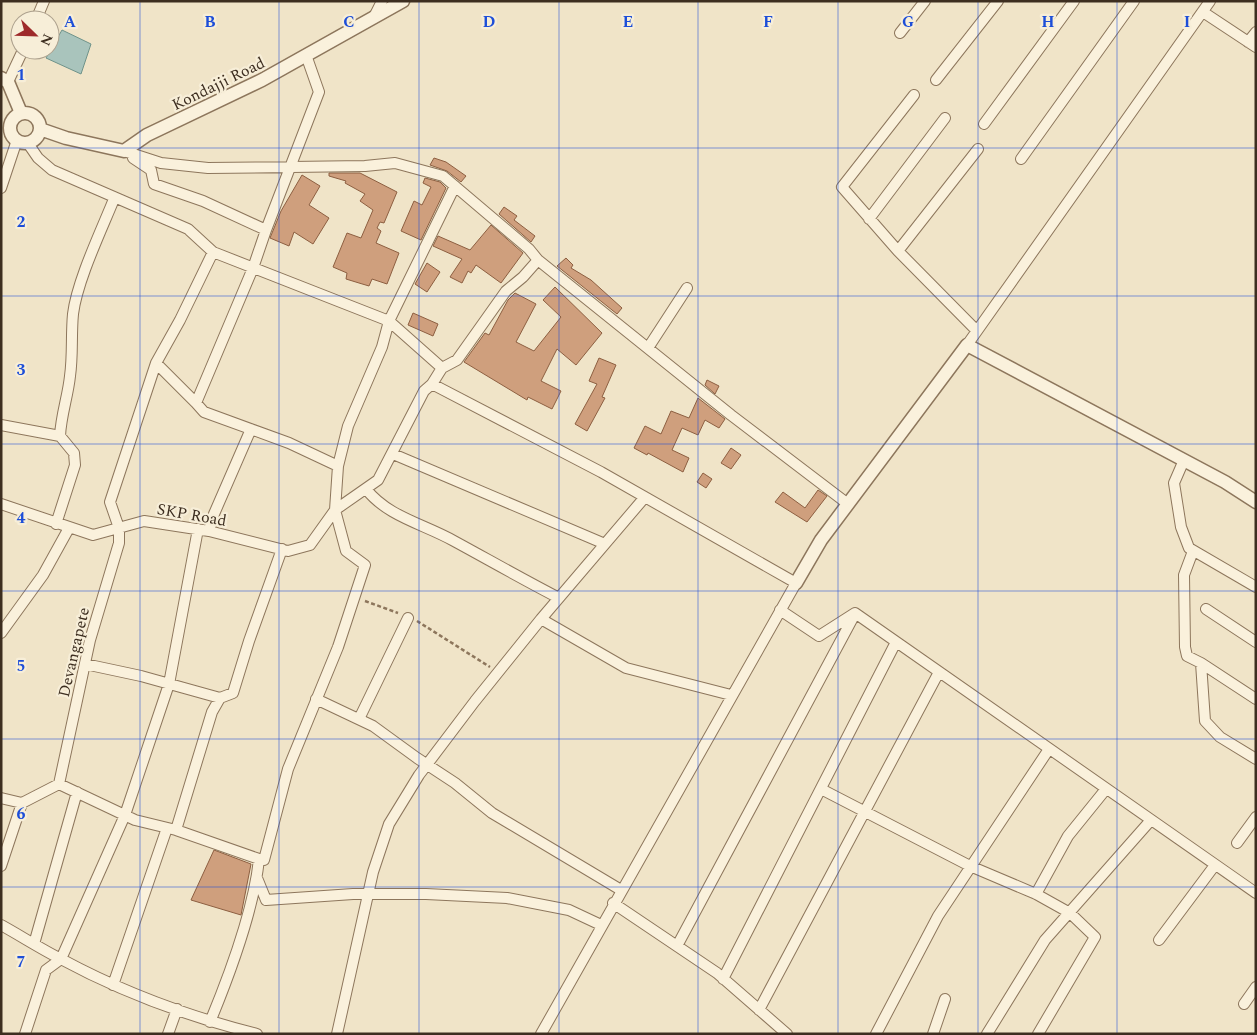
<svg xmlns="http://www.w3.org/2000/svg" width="1257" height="1035" font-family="Spectral,serif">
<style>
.water{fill:#a9c4bc;stroke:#6f938a}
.building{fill:#cf9f7d;stroke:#8d5f41}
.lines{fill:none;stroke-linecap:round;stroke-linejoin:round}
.minor-casing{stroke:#8d765c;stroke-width:12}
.tertiary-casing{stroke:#8d765c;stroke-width:15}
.path{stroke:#8d765c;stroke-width:2.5;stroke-dasharray:4 2.5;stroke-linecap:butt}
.minor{stroke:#faf1dc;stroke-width:10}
.tertiary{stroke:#faf1dc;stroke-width:12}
.grid{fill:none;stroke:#1d4ed8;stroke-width:1;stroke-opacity:0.55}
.labels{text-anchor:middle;stroke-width:4.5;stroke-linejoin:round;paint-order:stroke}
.street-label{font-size:16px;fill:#3d2e20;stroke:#f7eed8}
.grid-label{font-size:16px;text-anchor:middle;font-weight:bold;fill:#1d4ed8;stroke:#f7eed8;stroke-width:4.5;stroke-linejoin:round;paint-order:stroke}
</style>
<rect width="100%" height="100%" fill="#f0e4c8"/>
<path class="water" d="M62,30L91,44L81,74L46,58Z"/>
<path class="building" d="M434,158L446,162L466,176L461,182L447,171L430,165Z
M329,173H360L397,192L384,223L380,222L377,228L381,231L376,243L399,253L387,284L372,279L369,286L359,283L346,279L347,273L333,267L347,233L361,238L373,210L360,201L365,194L345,183L346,181L329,176Z
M302,175L320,186L309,205L329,218L313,244L294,232L289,246L270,238L281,211Z
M425,178L440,182L446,188L421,240L401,231L414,201L422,205L431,187L423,183Z
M504,207L517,216L514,220L535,236L531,242L499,214Z
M491,225L523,253L501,283L476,265L471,273L468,271L462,283L450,277L462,259L433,246L438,236L470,250Z
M566,258L573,265L571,268L591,280L622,308L617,314L557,266Z
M427,263L440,272L427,292L415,284Z
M555,287L602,333L576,365L557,349L541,381L561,391L552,409L528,397L527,400L464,362L485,333L489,335L508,300L515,293L536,304L516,342L534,351L561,317L543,300Z
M413,313L438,324L433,336L408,325Z
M599,358L616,365L602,397L605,398L587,431L575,424L597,384L589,381Z
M707,380L719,386L715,394L705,385Z
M698,398L725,419L719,428L705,420L698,435L682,428L672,450L689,458L683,472L648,453L647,455L634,448L645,426L661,434L671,411L689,418Z
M731,448L741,455L731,469L721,463Z
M703,473L712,479L706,488L697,482Z
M818,490L827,496L807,522L775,502L783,492L805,508Z
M214,850L251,864L241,915L191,900Z"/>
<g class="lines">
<g class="minor-casing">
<path id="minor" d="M1203,12L1256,47
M374,17L382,1
M36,20L44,1
M900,33L925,1
M1248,42L1256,32
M936,80L998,1
M8,82L23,50
M914,95L842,187L898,251L977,331
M984,124L1074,1
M27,142L38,158L52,170L188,229L213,252L389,321L442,368L432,384L424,391L378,480L335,510L338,466L348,426L382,347L389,321L455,186
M124,151L161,163L208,168L365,166L395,163L443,176L529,249L538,260L731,415L848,504
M133,158L151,170L154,184L203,201L266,230L253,268L196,403L204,412L289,443L338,466
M1021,159L1134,1
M1,188L17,140
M869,219L945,118
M266,230L319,92L306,55
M898,251L978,149
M967,345L1210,1
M648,348L687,288
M156,363L196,403
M442,368L457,360L506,291L523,277L538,260
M432,384L601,472L796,583L541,1034
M1,425L60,436
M393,454L605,544
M1184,460L1174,483L1181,527L1189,548L1256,587
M366,489C388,517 424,524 454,541C489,560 524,580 559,598
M1,504L93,535L144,521L209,531L288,551L310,545L335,510
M56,524L75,465L74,453L60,436C61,415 68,396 70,376C73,355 71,335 73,314C77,281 101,231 114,199
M209,531L214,514L251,429
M1193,551L1184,575L1185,647L1187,656L1201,663L1205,721L1220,737L1256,759
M1206,609L1256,642
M780,610L819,636L855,613L1256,893
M541,619L626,668L731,695
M1,633L43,575L69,528
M1201,663L1256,699
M85,664L141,676L220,698
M316,699L373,726L417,758L455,783L492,813L621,890
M359,719L408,618
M59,784L90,640L119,543V528L110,502L156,363L180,320L213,252
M821,789L970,866L1036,894L1070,913L1095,937L1038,1034
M1,798L22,803L59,784L135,820L176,830L259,859
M176,830L212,712L220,698L233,693L249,641L282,549
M1237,843L1256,817
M1,866L22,803
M257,878L266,900L353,894H426L507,898L569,910L601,925
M1036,894L1068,836L1106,789
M613,903L717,973L787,1034
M1,925C21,936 41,949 61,959C122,992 190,1017 257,1034
M1159,940L1215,865
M34,944L77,792
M677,946L855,614
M723,979L896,642
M113,985L167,828
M1244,1004L1256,987
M759,1010L939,672
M210,1022C229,976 254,909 259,859L264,860L288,769L338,647L365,565L346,551L335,510
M25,1034L46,970L61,959L125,815L169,684L198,529
M168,1034L177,1009
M337,1034L373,872L389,824L419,775L475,701L541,619L645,497
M876,1034L938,916L1049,749
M933,1034L945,999
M987,1034L1045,940L1151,820"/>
</g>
<g class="tertiary-casing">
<path id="tertiary" d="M1,78L8,82L21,113
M10 128a15 15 0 1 1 30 0a15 15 0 1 1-30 0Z
M40,129L66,138L124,151L147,135L262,80L403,1
M796,583L821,540L967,345L1225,482L1256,502"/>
</g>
<path class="path" d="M365,601L398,613
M417,621L490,667"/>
<use href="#minor" class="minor"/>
<use href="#tertiary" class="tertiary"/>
</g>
<path class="grid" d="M140,1V1034M279,1V1034M419,1V1034M559,1V1034M698,1V1034M838,1V1034M978,1V1034M1117,1V1034M1,148H1256M1,296H1256M1,444H1256M1,591H1256M1,739H1256M1,887H1256"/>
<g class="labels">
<g class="street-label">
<text transform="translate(218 83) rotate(-26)" y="6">Kondajji Road</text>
<text transform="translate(192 514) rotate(10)" y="6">SKP Road</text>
<text transform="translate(73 652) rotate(-77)" y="6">Devangapete</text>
</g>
</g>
<g class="grid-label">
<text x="70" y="27">A</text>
<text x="210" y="27">B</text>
<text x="349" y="27">C</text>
<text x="489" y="27">D</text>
<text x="628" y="27">E</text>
<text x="768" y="27">F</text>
<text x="908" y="27">G</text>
<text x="1048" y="27">H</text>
<text x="1187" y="27">I</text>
<text x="21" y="80">1</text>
<text x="21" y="227">2</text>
<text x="21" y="375">3</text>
<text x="21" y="523">4</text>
<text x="21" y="671">5</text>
<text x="21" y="819">6</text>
<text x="21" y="967">7</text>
</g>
<rect width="1257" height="1035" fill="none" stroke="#3d2e20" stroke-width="5"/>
<g transform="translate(35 35) rotate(113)"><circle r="24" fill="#f7eed8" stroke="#ada18e"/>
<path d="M0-4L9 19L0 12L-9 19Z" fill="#9e2a2b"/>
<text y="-8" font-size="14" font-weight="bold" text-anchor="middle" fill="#3d2e20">N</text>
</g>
</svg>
